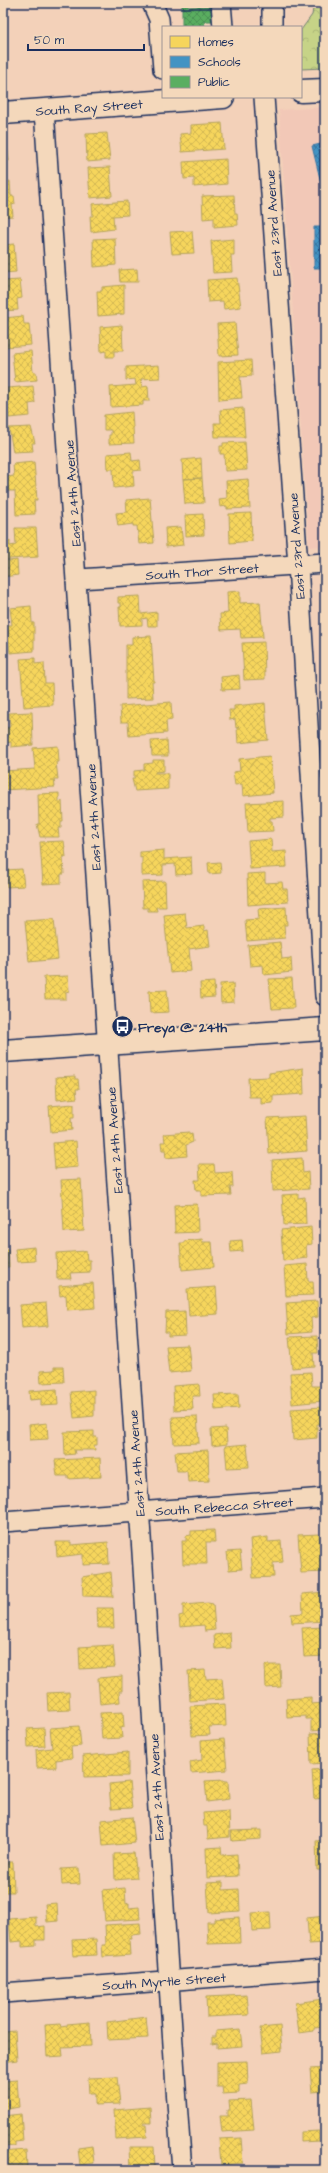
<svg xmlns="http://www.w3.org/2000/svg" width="328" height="2173" viewBox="0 0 328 2173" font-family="'Architects Daughter',sans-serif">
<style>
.built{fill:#f2c8b7}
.forest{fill:url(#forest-crowns);stroke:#708172}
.homes{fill:url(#homes-cross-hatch);stroke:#b4a35d}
.schools{fill:url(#schools-cross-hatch);stroke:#3775a5}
.public{fill:url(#public-cross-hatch);stroke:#478860}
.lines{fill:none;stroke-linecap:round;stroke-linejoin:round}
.minor-casing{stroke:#1b2f5e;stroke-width:22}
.major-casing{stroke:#1b2f5e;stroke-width:25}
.minor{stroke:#f4d8bb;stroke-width:19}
.major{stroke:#f4d8bb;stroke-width:22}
.labels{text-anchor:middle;stroke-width:4;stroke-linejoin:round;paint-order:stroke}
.street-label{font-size:13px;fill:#1b2f5e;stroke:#f4d8bb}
.poi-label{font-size:13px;font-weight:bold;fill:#1b2f5e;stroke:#f4d8bb;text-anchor:start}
</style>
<defs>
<pattern id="forest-crowns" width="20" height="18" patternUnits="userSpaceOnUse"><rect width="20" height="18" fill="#c6d387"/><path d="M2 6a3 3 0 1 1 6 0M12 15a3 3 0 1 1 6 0" fill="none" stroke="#aab577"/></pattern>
<pattern id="homes-cross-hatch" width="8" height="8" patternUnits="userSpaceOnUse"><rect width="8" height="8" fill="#f6d55c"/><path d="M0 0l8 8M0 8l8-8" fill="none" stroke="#d2b752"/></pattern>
<pattern id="schools-cross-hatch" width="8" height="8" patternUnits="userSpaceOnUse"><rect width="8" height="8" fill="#4393c3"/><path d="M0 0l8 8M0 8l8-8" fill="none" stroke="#3778a2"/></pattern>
<pattern id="public-cross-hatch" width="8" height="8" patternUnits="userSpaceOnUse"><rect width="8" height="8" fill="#5aae61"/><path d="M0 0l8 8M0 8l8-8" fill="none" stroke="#4a8e53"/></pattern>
</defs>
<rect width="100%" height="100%" fill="#f3d1b9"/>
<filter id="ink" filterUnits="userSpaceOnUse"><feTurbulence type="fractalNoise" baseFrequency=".025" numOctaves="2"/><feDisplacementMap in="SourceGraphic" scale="8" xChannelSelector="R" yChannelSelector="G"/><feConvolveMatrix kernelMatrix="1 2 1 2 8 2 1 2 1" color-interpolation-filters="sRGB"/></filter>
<g filter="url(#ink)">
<!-- built -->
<path class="built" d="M325 107V546L309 547 279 110Z"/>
<!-- forest -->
<path class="forest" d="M314 3H325V68L301 69V30L312 15Z"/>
<!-- homes -->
<path class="homes" d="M222 123 224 149 182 152 180 134 191 133V125Z
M107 133 110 160 87 162 86 134Z
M3 144H7L9 161H3Z
M226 159 227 184 194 187V178L184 179 183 162Z
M110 167 112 196 90 198 88 168Z
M10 181 11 196H14L15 204 12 205 13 216 3 217V182Z
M234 195 235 213H237L238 225 214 227V218L203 219 202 196Z
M127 201 128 215 113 216 114 229 91 232 90 216H93L92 204Z
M192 231 194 253 172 254 170 232Z
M115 238 116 265 94 267 93 239Z
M234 239V255H231L232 272 213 273 211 241Z
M14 244 16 272 3 273V245Z
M137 269 138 282H120L119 270Z
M237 278 241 307 224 309 223 301 208 302 207 280Z
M20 280 22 298 17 299 18 310 3 311V281Z
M124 285V314L98 316 97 291H102V287Z
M23 316 24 324H29L31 345 5 347 4 318Z
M235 323 238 355 219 356 217 324Z
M122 325 123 351H114V357H106V351L101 352 100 327Z
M31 351 33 372H36L37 380 15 382 12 353Z
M251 360 252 376 240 377 242 398 219 400 218 362Z
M159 365 160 378 141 379 142 387 148 386 149 401H143V405L111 407 110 387 136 385 135 379 126 380V367Z
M33 386 35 403 29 404 30 416 9 418 7 388Z
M243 408 245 437H215L214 423H221L220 410Z
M132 412 134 443 109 444V435H111V430H104V415Z
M31 427 35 443H32L33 451 13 452 9 428Z
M245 442 247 470 225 471 224 454H220V446H223V443Z
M131 452 132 461 140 460 141 470 133 471 134 486 114 488 113 469H108L107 454Z
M201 458 202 478 183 479 182 460Z
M34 462 37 500H34L35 514 16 515 15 491H7L6 477 14 476 13 464Z
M202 478 204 503 185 504 183 479Z
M248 479 250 508 227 509V506L220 507 219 499 227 498 226 481Z
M150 498 154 543 139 544 137 526H133V524L118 526 116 513 127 512 126 500Z
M251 513 252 541 230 543 229 514Z
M203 514 204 535 186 536 185 515Z
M181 527 183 545 166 547 165 528Z
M15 528H36L38 557 9 559V561L17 560 18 575 3 577V541H10V546L16 545Z
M240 591V603L260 602 263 637 241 638 240 629 221 630 220 614 228 613 227 592Z
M140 596 141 614 157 612V626H148L147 618 142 619V625L120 626 119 607H121V603H118V597Z
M31 606 32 623H34V651L10 653 7 625H12L10 608Z
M151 636 154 682H152L153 698 126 699V645H132V637Z
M264 642 265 679 244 680 242 643Z
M35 658V664L44 663 45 683H52L53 705 24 707 20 659Z
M239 675 240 689 222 690 221 677Z
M171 702 172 720 166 721 167 733 129 736 128 722H121L120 706Z
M265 703 268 740 238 743 237 728 239 727 236 728 235 719 230 720 229 710H234V706Z
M32 712 33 745 11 747V742L5 743 4 728 10 727 9 713Z
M167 740 168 756H152L151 741Z
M58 746 59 762H56L58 779H54L55 787 3 790V771L35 769 33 748Z
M270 756 273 793 243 796 242 784 235 785 233 772 240 771 239 759Z
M153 760H164V771L155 772V773H168V789L135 791 132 779H134V771L144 770V764L153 763Z
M59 793V802L62 801 63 821H61V828H58L59 837H40L37 824H39L38 794Z
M284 801V817L270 818V821H272L273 831 248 832 246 803Z
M271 839 272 852 286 851 287 867 250 869 248 841Z
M64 841 66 857H63L64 874H61V883L43 884 40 842Z
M164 850V859L191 857 192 874 176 875 175 864 163 865V875L142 876V857L140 858V852Z
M220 862 221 873 209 874 208 863Z
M22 869 24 886 7 887 5 870Z
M265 873V883L282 882 283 889H287L288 902 248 905 247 874Z
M165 881 166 907H156L157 911H148V908H143L142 882Z
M286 907 287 925H284L285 938 247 941 245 920 259 919 258 909Z
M185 913 187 928 204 926V931L208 930 210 946 189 949 191 971 170 973 164 915Z
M54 919 58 959 29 962 25 921Z
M280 942 282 959 291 958 292 972 264 975 263 965 250 966 248 945Z
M68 976 69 991 66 992V999H45L44 977Z
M292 978 294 1008 272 1009 269 979Z
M214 982 215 997 201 998 200 983Z
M233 983 234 1002 221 1003 220 984Z
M167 990 169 1012 150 1013 149 991Z
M303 1068 304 1094 273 1096V1103L261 1104V1097H249L248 1078 269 1077V1073Z
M75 1076V1079H78L79 1089H76L77 1098 57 1100 56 1077Z
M74 1104V1118H71L72 1130 51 1132 49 1106Z
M305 1116 307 1151 269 1154 267 1118Z
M189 1132V1135L192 1134 193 1142 186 1145 187 1156 166 1158 165 1150H162L161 1142H165L164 1134Z
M76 1141 78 1167 55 1169 53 1143Z
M302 1158 303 1173 308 1172 309 1189 273 1191 272 1160Z
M199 1164H214L215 1173 232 1172 233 1187H230L231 1195 201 1196V1190H196L195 1180H200Z
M81 1179 84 1231 64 1232 61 1180Z
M298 1194V1198L305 1197 306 1224 284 1225 282 1195Z
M197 1204 198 1232 175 1233 174 1205Z
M311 1227 312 1244 306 1245 307 1258 283 1261 281 1230Z
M202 1239 203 1242H212L214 1267 182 1270 180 1243H184V1241Z
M242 1240 243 1251 231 1252 230 1241Z
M34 1247 35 1261 17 1262 15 1249Z
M3 1250H8L9 1267H3Z
M86 1251 87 1260H90V1272L70 1273 71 1279H57L56 1253Z
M307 1264 308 1281H313L314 1295 286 1296 284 1266Z
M93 1283 95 1308 67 1310 66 1295 60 1296 59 1286Z
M216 1287 218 1314 189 1316 187 1289Z
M317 1301 318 1317 311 1318 312 1332 288 1334 286 1303Z
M46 1303 48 1326 22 1328 20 1305Z
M185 1311 186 1335 168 1336V1332H165L166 1312Z
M317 1336 318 1353H313L314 1366 292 1368 289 1337Z
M188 1345 191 1371 169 1373 166 1346Z
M54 1367H63L64 1382 41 1383 40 1371 54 1370Z
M311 1372 312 1386H321L323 1401 292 1404 290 1373Z
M199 1384 200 1396H192L193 1409 174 1410 173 1386Z
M57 1389 58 1405 41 1406V1399L30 1400 29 1391Z
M94 1390V1416L74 1418 71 1392Z
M238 1394 239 1408 215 1410 214 1395Z
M322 1407 323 1424H317V1438L293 1440 291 1409Z
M197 1416 199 1443 174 1444 172 1417Z
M47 1423 48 1439 30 1440 29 1425Z
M226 1428 227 1444 212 1446 211 1429Z
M94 1431V1437H97V1445H94L95 1450H74L75 1454 65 1455 64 1432Z
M247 1444 249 1467 227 1468 225 1446Z
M208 1450 209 1481 188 1482 187 1471H177L175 1452Z
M100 1458 101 1477 68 1479V1476H57L55 1460Z
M214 1530 215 1542H206L207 1564H183L182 1541H186V1536L191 1535V1531Z
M319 1534 320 1551 325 1550V1572L301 1573 298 1535Z
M268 1537V1542L281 1541 283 1562 273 1563 274 1577 253 1578 250 1539Z
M56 1542H71V1545L108 1542 109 1564 83 1565V1554L57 1557Z
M240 1551 242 1569 229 1570 227 1552Z
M111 1572 113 1597 83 1596 82 1577Z
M325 1592V1621L292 1623 291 1614 303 1613 302 1594Z
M208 1603 213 1604 215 1630 205 1631 204 1625 180 1627 179 1616 183 1615V1605Z
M97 1608H113L114 1628H98Z
M325 1627V1656L304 1657 302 1628Z
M230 1633 231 1648 215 1649 214 1635Z
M113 1645 115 1667 80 1669 79 1647Z
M265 1665H280L281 1687 266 1688Z
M205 1670 206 1679 222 1678 224 1699 190 1701 188 1671Z
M122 1676V1691H119L120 1702 100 1704 98 1678Z
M69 1692 70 1710 48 1711 47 1693Z
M311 1697V1704L325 1703V1730L311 1731V1719H306V1716L287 1717 286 1699Z
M225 1704 226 1726 209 1727 210 1735 192 1736 190 1706Z
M123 1712 124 1727 121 1728 122 1738 102 1739 100 1713Z
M79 1726 81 1746 71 1747 72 1758 56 1760V1767L37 1768 36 1750 52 1748 50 1728Z
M44 1728 45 1746 28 1747 27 1729Z
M325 1733V1763L311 1764 310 1734Z
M224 1739 227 1770 191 1773 190 1762 202 1760 201 1741Z
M128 1752V1776L84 1777 83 1756Z
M325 1769V1798L314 1799 312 1770Z
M224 1780V1781H228L229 1799 207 1802 205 1781Z
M129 1782 132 1808 111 1809 109 1784Z
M229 1811 230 1837 208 1839 207 1826H204L203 1813Z
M132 1817 135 1843 103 1846 101 1820Z
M3 1826 6 1857H3Z
M261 1830V1839L232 1841 231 1831Z
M325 1840V1870H317L316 1841Z
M221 1847 222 1855 237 1854 238 1876 207 1878 206 1848Z
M134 1853 137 1878 115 1880 114 1854Z
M3 1862H13L14 1892H3Z
M79 1868 80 1884 62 1885 61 1869Z
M223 1882V1890L239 1889 240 1911 209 1913 207 1883Z
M125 1888 126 1904 129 1903V1908L139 1907 140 1919 105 1921 102 1890Z
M57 1903 58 1921 47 1922 45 1904Z
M270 1912 271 1930 252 1931 251 1913Z
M325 1916V1943L309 1944 307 1918Z
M36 1917V1927L45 1926V1940H36V1946L22 1947V1941L11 1942 9 1919Z
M239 1917 240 1943 208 1944 207 1922H214V1919Z
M140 1923 141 1934 131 1935 132 1939H129L130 1955 103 1957 102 1945H106L105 1925Z
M96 1939 97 1955 73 1956 72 1940Z
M247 1995 249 2015 207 2017 206 1997Z
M323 1999 324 2027 314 2028V2031L299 2033 295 2003Z
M146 2017 148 2038 108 2040 107 2022Z
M90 2022 91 2046 62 2047 63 2056 47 2057 45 2025 60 2024 61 2027 67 2026V2024Z
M280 2026 282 2051 263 2053 260 2028Z
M240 2029 242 2046 217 2048V2043L212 2044V2037H216V2031Z
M15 2031 17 2060 3 2062V2032Z
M247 2061 248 2084 239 2085V2093L223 2094 222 2087H217V2062Z
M325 2068V2091L312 2092 310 2069Z
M117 2077 120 2104 95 2105V2094H89L88 2078Z
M17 2080 19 2107 3 2110V2081Z
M251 2100 254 2130 222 2132 220 2116H227V2110H230L229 2101Z
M150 2107 151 2123H143V2125H146L147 2137 116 2139 114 2110Z
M21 2114 23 2141 15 2142V2146L3 2147V2116Z
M319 2131V2141L301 2142V2132Z
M241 2138 243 2163 221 2165 219 2139Z
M92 2146 94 2163 80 2165 78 2148Z
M129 2147H154L155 2169 130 2170Z
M26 2150 27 2167H25L26 2170H5L3 2152Z"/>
<!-- schools -->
<path class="schools" d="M325 143V199L312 146Z
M314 227H325V268H314Z"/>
<!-- public -->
<path class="public" d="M182 3H188V7L212 6 213 21H204L205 27H182Z"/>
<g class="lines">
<defs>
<path id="minor" d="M152 3 159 19 163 69
M221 3 223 27
M272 3V27
M264 97 298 565 325 996
M44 110C78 576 108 1042 139 1507 154 1728 165 1949 182 2170
M79 579 325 563
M3 1522 325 1498
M3 1993 325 1969"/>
<path id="major" d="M301 91 325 90
M3 113 223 97
M3 1051 325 1029"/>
</defs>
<!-- minor casing -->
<use href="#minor" class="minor-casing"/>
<!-- major casing -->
<use href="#major" class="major-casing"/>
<!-- minor -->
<use href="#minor" class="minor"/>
<!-- major -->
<use href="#major" class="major"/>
</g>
</g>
<!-- icons -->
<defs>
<symbol id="bus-disc" viewBox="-11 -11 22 22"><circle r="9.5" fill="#1b2f5e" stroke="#f4d8bb"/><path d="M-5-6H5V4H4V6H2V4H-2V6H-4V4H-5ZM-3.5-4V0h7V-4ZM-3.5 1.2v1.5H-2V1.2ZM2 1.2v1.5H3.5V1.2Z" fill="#fff"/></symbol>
</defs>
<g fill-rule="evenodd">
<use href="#bus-disc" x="110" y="1014" width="25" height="25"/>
</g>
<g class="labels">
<!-- street labels -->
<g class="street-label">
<text transform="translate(89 107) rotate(-4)" y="5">South Ray Street</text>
<text transform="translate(273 223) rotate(-94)" y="5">East 23rd Avenue</text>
<text transform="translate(72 493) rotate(-94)" y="5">East 24th Avenue</text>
<text transform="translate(296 546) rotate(-94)" y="5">East 23rd Avenue</text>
<text transform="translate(202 571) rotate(-4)" y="5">South Thor Street</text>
<text transform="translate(93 817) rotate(-93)" y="5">East 24th Avenue</text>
<text transform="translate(114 1140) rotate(-94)" y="5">East 24th Avenue</text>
<text transform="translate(136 1463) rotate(-94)" y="5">East 24th Avenue</text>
<text transform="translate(224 1506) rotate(-4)" y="5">South Rebecca Street</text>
<text transform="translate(156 1787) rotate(-93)" y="5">East 24th Avenue</text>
<text transform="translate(164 1981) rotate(-4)" y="5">South Myrtle Street</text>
</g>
<!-- poi labels -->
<g class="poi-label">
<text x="138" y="1032">Freya @ 24th</text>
</g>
</g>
<!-- margin -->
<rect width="328" height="2173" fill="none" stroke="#f4d8bb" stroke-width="16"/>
<rect x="8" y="8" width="312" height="2157" fill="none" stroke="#1b2f5e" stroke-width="1.5" filter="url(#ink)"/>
<!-- legend -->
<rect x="162" y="26" width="140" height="72" fill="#f4d8bb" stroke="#9d9496"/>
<rect x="170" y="36" width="20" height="12" fill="#f6d55c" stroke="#9d9496"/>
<text x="198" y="46" font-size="12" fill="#1b2f5e">Homes</text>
<rect x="170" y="56" width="20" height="12" fill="#4393c3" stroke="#9d9496"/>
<text x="198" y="66" font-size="12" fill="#1b2f5e">Schools</text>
<rect x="170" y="76" width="20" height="12" fill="#5aae61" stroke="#9d9496"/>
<text x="198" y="86" font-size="12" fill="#1b2f5e">Public</text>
<!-- scale -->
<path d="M28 44v6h116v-6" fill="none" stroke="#1b2f5e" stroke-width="2"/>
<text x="34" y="44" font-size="12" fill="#1b2f5e" stroke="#f4d8bb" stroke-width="3" paint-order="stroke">50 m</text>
</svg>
